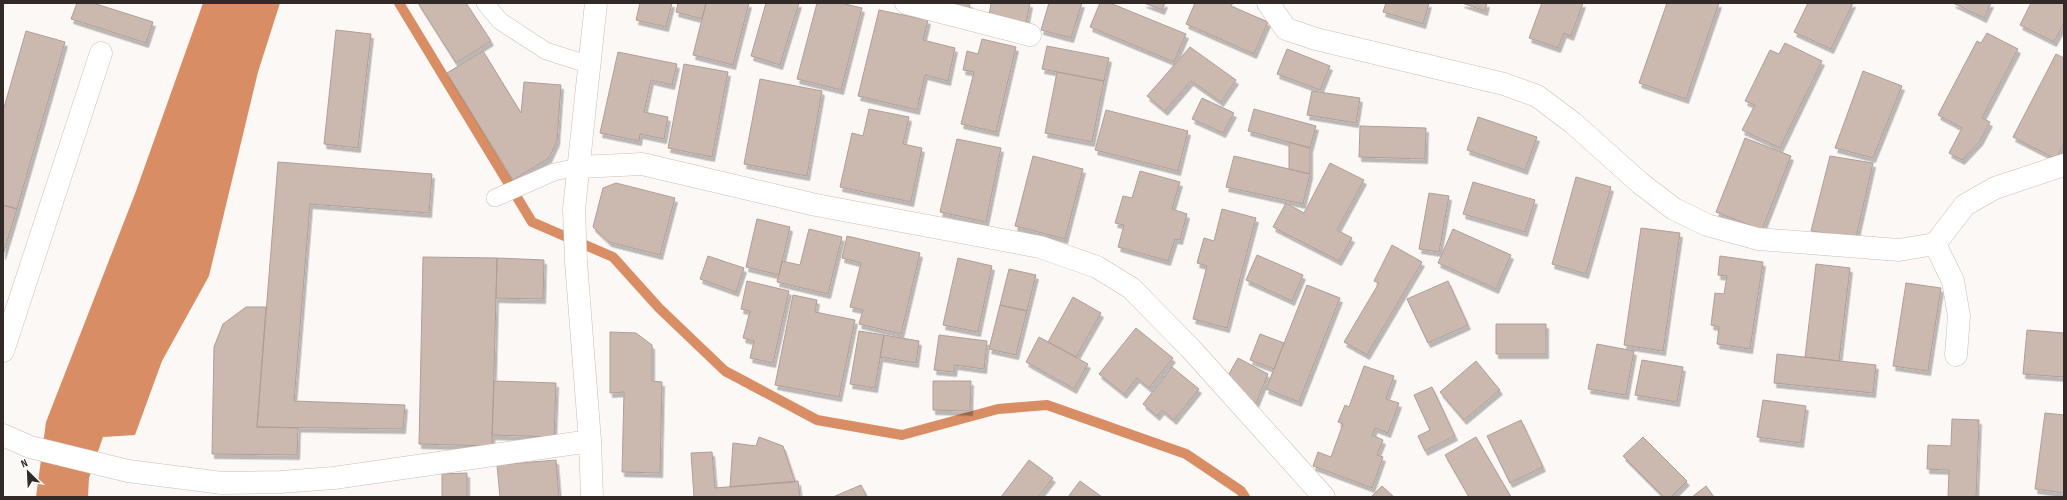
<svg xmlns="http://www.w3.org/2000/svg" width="2067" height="500" viewBox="0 0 2067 500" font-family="'Sofia Sans Condensed',sans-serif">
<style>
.water{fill:#d88d65}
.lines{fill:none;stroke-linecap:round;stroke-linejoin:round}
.stream{stroke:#d88d65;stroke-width:10}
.building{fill:#cbb9b0;stroke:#b09e96;filter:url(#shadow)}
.service-casing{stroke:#cebcb3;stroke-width:18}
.minor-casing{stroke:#cebcb3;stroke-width:23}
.tertiary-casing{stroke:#cebcb3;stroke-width:23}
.service{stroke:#fff;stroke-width:17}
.minor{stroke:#fff;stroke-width:22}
.tertiary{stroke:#fff;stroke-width:22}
</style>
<defs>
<filter id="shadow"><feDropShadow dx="2.5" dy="4.5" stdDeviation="0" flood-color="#0004"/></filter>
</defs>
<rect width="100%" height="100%" fill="#fcf8f6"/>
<!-- water -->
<path class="water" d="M203 3H280L258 72 209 276 162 361 135 435 103 437 89 478 88 497H36L46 422 136 191Z"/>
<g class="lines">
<!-- stream -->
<path class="stream" d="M399 3 532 222 613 257 659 308 725 371 817 420 902 435 998 409 1047 405 1186 454 1241 491 1245 497"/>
</g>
<!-- building -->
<path class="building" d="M77 3H93L153 22 146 43 71 19Z
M418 3H466L491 41 456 63Z
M640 3H672L666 27 636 20Z
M678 3H706L702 19 676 12Z
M706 3H749L733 65 693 55Z
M766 3H799L780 65 751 56Z
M817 3H841L862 8 841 90 797 79Z
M940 3H970L969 11Z
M991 3H1030L1026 24 989 16Z
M1049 3H1082L1071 38 1041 30Z
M1100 3H1110L1186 34 1174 62 1090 27Z
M1144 3H1165L1162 10Z
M1195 3H1233L1231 6 1268 22 1254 54 1186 24Z
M1386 3H1429L1423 24 1383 12Z
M1462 3H1487L1485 11Z
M1542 3H1583L1571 36 1564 33 1558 48 1529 38Z
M1667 3H1719L1686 99 1639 83Z
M1808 3H1853L1831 49 1794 32Z
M1953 3H1991L1984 18Z
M2031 3H2064V23L2054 42 2020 25Z
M879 10 928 20 923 40 955 48 948 81 925 75 917 110 858 96Z
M336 30 371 34 358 148 324 144Z
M26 31 65 42 17 209 3 205V111Z
M1987 33 2018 49 1982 118 1990 122 1980 141 1962 160 1949 153 1962 128 1938 115 1977 41 1981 43Z
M982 39 1016 47 996 132 961 124 974 72 963 70 967 51 978 54Z
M1785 43 1822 61 1780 148 1742 130 1755 105 1745 101 1770 50 1779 54Z
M1047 46 1109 58 1104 81 1042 69Z
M1190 47 1236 80 1221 102 1191 81 1165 111 1147 96Z
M1287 49 1330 66 1320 90 1277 74Z
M483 51 521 113 524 82 561 85 557 141 549 158 513 180 447 73Z
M618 52 677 64 672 85 651 80 644 112 668 117 664 139 640 134 639 141 600 133Z
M2056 54 2064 58V143L2056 159 2013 137Z
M684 64 728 72 712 157 668 148Z
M1863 71 1902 86 1873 158 1835 148Z
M1057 72 1104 81 1092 142 1045 133Z
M760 79 822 91 807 176 744 164Z
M1312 91 1360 98 1356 123 1307 115Z
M1202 98 1234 113 1223 133 1192 119Z
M869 109 909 117 903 144 922 148 911 202 840 187 852 133 863 136Z
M1254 109 1316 126 1310 148 1248 131Z
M1106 110 1188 131 1178 171 1095 150Z
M1478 117 1537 137 1525 170 1467 150Z
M1360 126 1426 128 1425 159 1359 157Z
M1745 138 1791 156 1762 230 1716 212Z
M957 139 1001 148 986 222 940 212Z
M1289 142 1310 148V174L1289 169Z
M1033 156 1083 169 1065 239 1015 226Z
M1234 156 1310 174 1303 204 1226 187Z
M1830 156 1873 163 1856 238 1811 231Z
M278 162 432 174 429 213 310 204 294 401 405 405 403 429 257 427Z
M1330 163 1364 180 1337 230 1352 238 1339 261 1273 227 1286 203 1304 213Z
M1140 171 1180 182 1172 209 1187 214 1180 240 1175 239 1168 261 1118 247 1124 225 1115 223 1123 196 1132 198Z
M1576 177 1611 187 1586 274 1552 264Z
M1473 182 1535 200 1525 232 1463 214Z
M616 183 675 198 660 255 609 242 593 227 603 188Z
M1429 193 1449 196 1439 252 1419 249Z
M3 205 17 209 3 255Z
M1222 209 1256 218 1227 328 1193 319 1207 266 1197 263 1204 238 1214 241Z
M757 219 790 227 779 275 746 267Z
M1641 228 1680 233 1663 351 1624 345Z
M809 229 842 237 828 294 777 282 782 261 800 265Z
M1453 229 1511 255 1496 289 1438 263Z
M847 236 920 253 901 334 859 324 863 310 850 307 861 263 842 258Z
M1392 245 1422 262 1367 355 1344 342 1379 283 1374 281Z
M1257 255 1303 275 1292 301 1246 280Z
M708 256 744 268 736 292 700 279Z
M1720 256 1763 262 1750 349 1717 344 1719 327 1711 325 1715 293 1724 294 1727 276 1718 275Z
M423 257 497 258 492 446 419 444Z
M497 258 544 260 543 299 496 298Z
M958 258 992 266 978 332 943 325Z
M1816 264 1850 268 1839 361 1805 357Z
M1009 269 1036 275 1027 311 1000 305Z
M747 281 789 291 773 363 750 358 754 341 743 338 750 311 741 309Z
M1448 281 1468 325 1428 343 1407 299Z
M1906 283 1941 288 1928 371 1893 366Z
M1307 285 1340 298 1299 402 1266 389Z
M793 295 817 300 815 312 855 320 839 397 775 385Z
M1073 297 1101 313 1076 357 1048 342Z
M1000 305 1027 311 1016 355 989 349Z
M246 307H266L257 427 298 428 297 455 212 454 214 347 223 324Z
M1496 324H1546V354H1496Z
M1136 328 1173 358 1149 388 1137 378 1124 394 1099 374Z
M2027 330 2064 333V377L2023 374Z
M859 331 884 335 875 388 850 384Z
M610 332 636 333 652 345V381L662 382 660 473 622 472 624 392 610 393Z
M1260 334 1284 343 1274 369 1250 360Z
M884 335 919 341 916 363 880 357Z
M939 335 987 341 984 369 955 365 954 372 934 370Z
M1039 337 1088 364 1074 389 1026 362Z
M1597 344 1634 351 1626 395 1588 389Z
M1777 354 1876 365 1873 393 1774 383Z
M1238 358 1268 374 1254 408 1225 381Z
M1642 360 1683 367 1677 402 1635 395Z
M1476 361 1500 390 1464 420 1440 392Z
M1364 366 1394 376 1386 399 1399 403 1388 433 1375 428 1372 435 1383 440 1377 455 1383 457 1372 488 1313 466 1318 452 1331 457 1343 424 1338 422 1345 405 1349 407Z
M1172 367 1199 389 1174 420 1162 410 1157 416 1143 404Z
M494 381 556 383 554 437 492 435Z
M933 381H971L970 411 933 410Z
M1432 387 1455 436 1425 451 1418 436 1430 430 1414 395Z
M1763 400 1806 406 1801 443 1757 437Z
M2045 413 2064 415V493L2035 489Z
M1952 419 1979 420 1976 497H1948L1949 470 1927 469 1928 445 1951 446Z
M1521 420 1543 467 1510 483 1487 436Z
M759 437 783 446 795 482 730 487 733 443 756 446Z
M1476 437 1511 497H1469L1445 455Z
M1643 437 1687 481 1671 497H1664L1623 456Z
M712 452 715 488 798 481 800 497H694L691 453Z
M556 460 559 497H500L497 465Z
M1029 460 1053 478 1038 497H1001Z
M467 473V497H442V474Z
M1080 481 1102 497H1068Z
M861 485 867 497H833Z
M1382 486 1394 497H1371Z
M1706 486 1714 497H1692Z"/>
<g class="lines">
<defs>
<path id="service" d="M485 3 500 21 546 51 590 65
M495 198 554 172 579 167"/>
<path id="minor" d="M906 3 1030 35
M1268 3 1286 29 1316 39 1504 84 1537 96 1573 123 1640 183 1674 209 1707 225 1758 239 1899 250 1935 244 1965 205 1995 188 2064 165
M579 167 642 164 816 205 1040 247 1097 267 1131 288 1191 349 1324 497
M1935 244 1953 281 1959 316 1956 355
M3 351 101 53
M3 435 30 447 128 471 222 483 280 482 334 478 590 441"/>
<path id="tertiary" d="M592 497 590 441 576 262 574 209 596 3"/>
</defs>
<!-- service casing -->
<use href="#service" class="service-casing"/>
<!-- minor casing -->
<use href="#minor" class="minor-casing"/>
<!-- tertiary casing -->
<use href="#tertiary" class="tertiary-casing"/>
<!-- service -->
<use href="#service" class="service"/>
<!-- minor -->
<use href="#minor" class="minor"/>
<!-- tertiary -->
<use href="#tertiary" class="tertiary"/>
</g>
<!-- border -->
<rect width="2067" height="500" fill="none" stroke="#312a26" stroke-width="8"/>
<!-- north arrow -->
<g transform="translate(28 472) rotate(336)" stroke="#ffffff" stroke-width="3" paint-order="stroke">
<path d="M0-3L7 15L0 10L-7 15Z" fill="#312a26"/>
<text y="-6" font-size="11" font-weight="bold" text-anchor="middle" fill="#312a26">N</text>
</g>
</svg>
